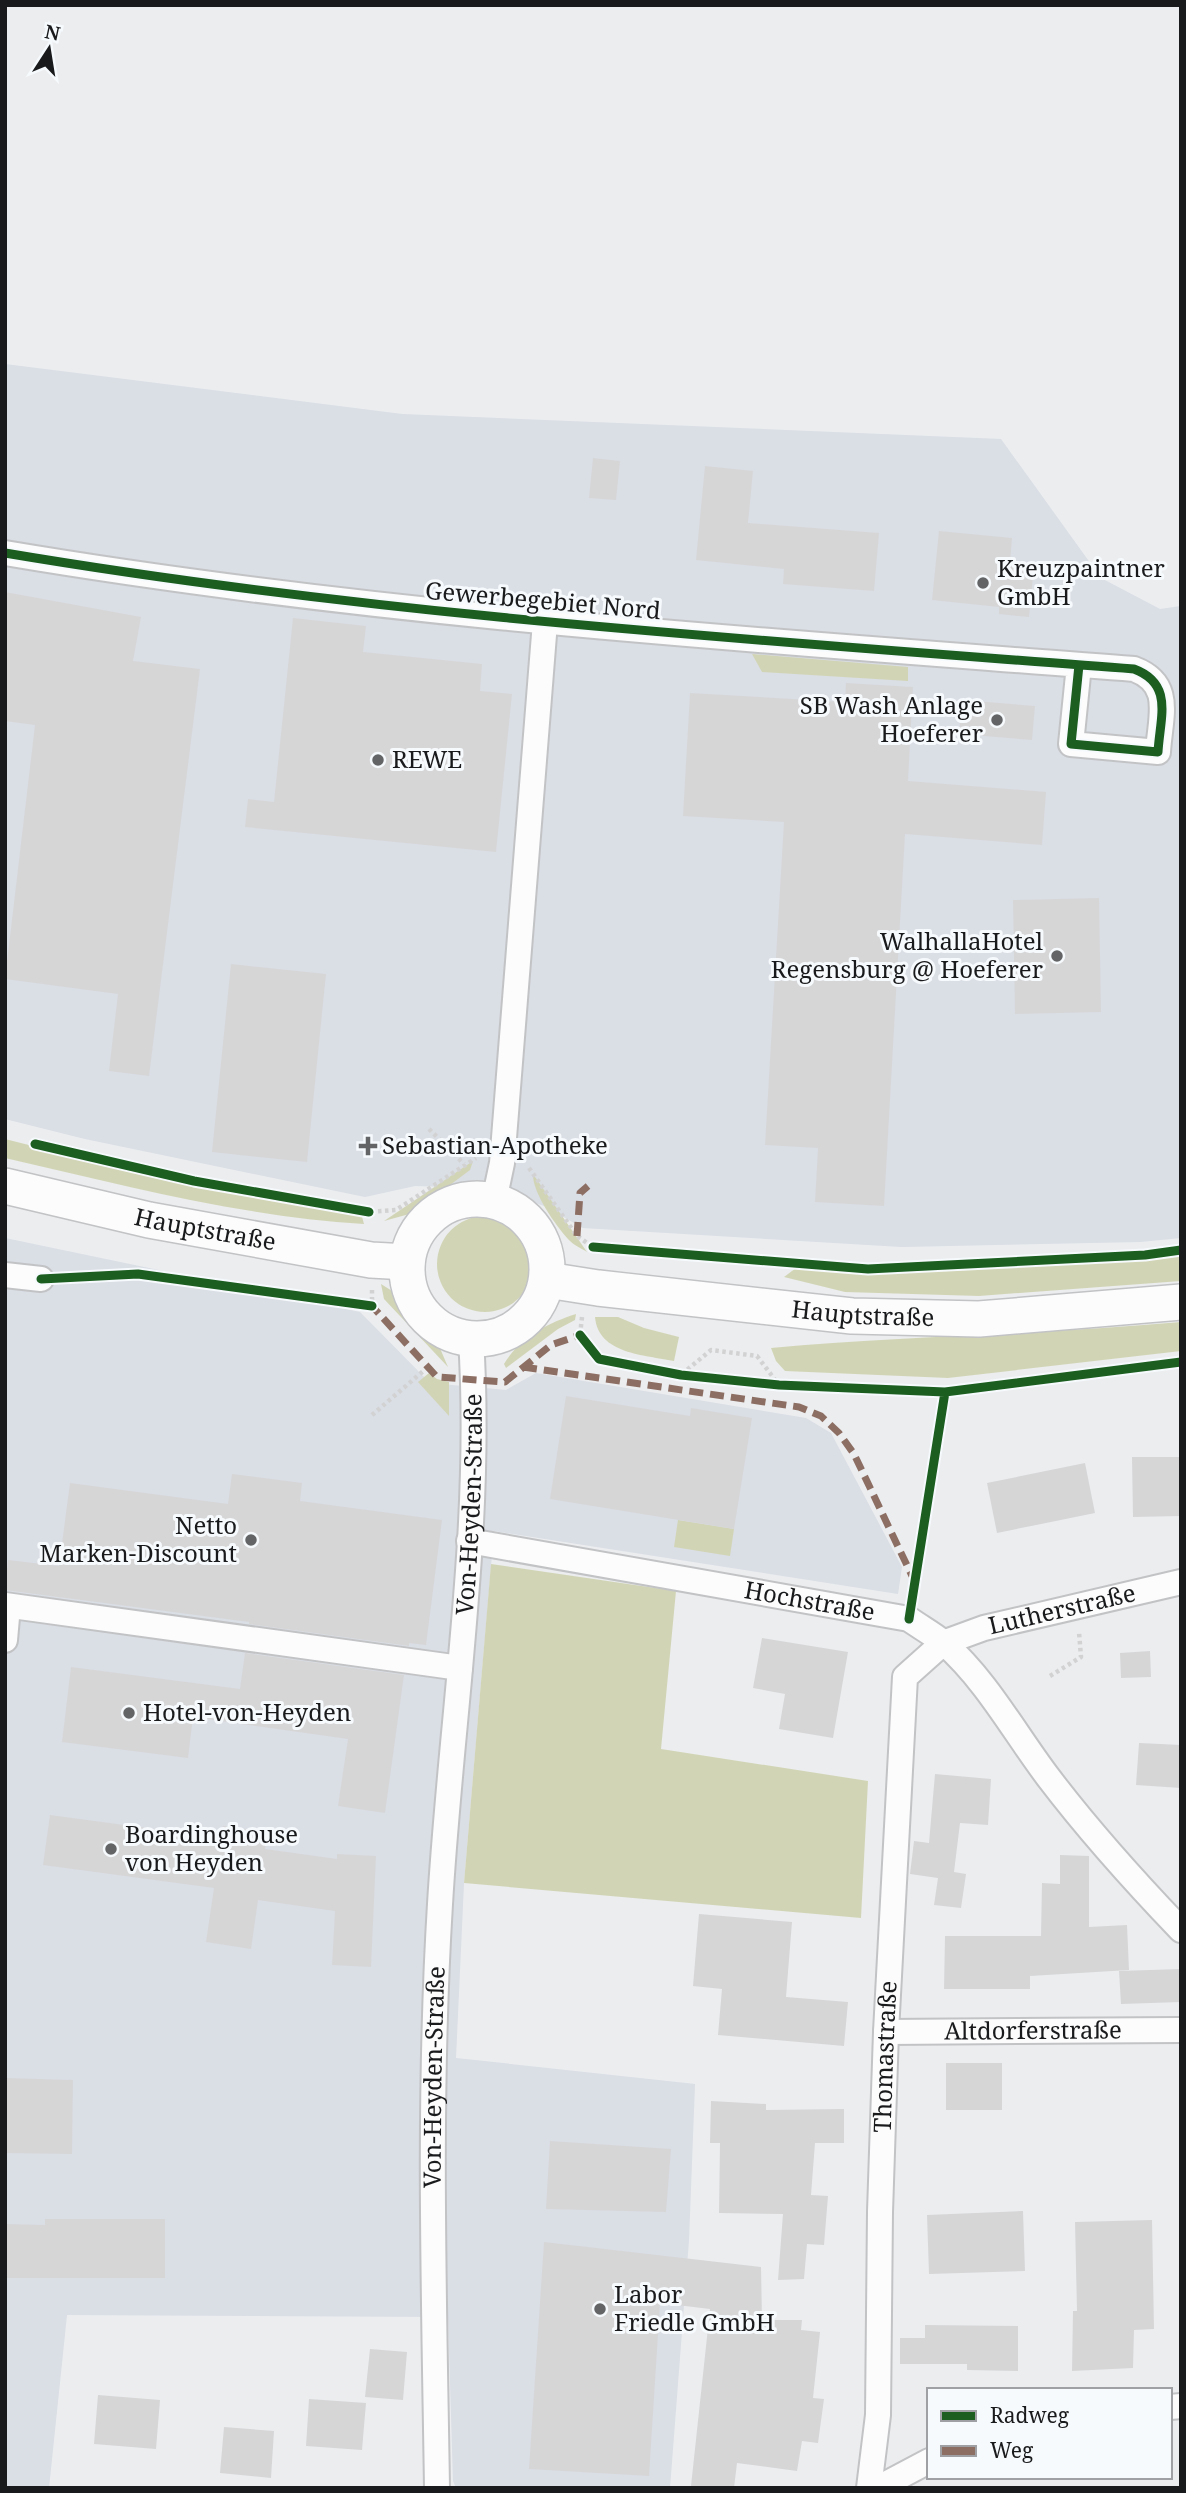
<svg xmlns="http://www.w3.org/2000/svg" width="1186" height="2493" viewBox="0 0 1186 2493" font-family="'Noto Serif',serif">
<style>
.built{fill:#dadee5}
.green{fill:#d2d5b5}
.building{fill:#d6d6d7}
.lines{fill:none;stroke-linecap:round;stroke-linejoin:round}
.street-casing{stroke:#c2c3c5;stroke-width:28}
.secondary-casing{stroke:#c2c3c5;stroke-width:38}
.path{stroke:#d2d2d3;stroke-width:4.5;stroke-dasharray:3.5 3.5;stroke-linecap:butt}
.street{stroke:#fcfcfd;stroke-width:24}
.secondary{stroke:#fcfcfd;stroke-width:35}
.quiet{stroke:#8d6e63;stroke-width:7;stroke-dasharray:14 7;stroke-linecap:butt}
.cycleway-casing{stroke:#f7fafd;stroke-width:13}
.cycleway{stroke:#1b5e20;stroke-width:9}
.poi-dot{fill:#626465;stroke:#f7fafd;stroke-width:2.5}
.labels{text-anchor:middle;stroke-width:6;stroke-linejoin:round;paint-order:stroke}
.poi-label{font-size:24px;fill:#191a1b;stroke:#f7fafd;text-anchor:start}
.street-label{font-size:24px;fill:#191a1b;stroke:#f7fafd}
</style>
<rect width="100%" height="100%" fill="#ebedef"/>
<!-- built -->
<path class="built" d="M5 364 402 414 1001 439 1101 578 1160 609 1181 606V1238L1140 1242 902 1247 583 1228 544 1206 495 1188 415 1186 365 1197 85 1139 5 1119Z
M5 1238 360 1312 430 1383 506 1390 536 1373 806 1418 831 1433 902 1567 898 1594 494 1531 464 1883 456 2058 695 2084 689 2240 670 2488H456L453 2481 448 2317 67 2315 49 2488H5Z"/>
<!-- green -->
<path class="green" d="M752 654 908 667V681L762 672Z
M5 1139 112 1166 361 1213 364 1224C243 1217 123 1185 5 1158Z
M473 1161 470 1170 450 1185 428 1196 413 1213 384 1221Z
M533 1174 587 1252C581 1248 573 1245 568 1239 556 1226 532 1192 533 1174Z
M437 1264a48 48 0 1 1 96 0a48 48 0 1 1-96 0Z
M1181 1256V1281L979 1296 845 1292 784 1277 796 1268 876 1273 967 1270Z
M381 1284 400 1296 418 1325 439 1346 448 1367 384 1299Z
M576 1314 575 1320 558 1329 506 1368 504 1364C520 1337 548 1323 576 1314Z
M595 1317H618L644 1328 679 1337 674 1361C645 1355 598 1354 595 1317Z
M1181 1322V1351L948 1378 785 1371 776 1361 771 1348C908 1336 1045 1334 1181 1322Z
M429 1373 437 1379 449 1382V1416L418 1382Z
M678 1520 734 1529 730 1556 674 1547Z
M491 1564 676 1591 661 1749 868 1781 861 1918 464 1883Z"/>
<!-- building -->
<path class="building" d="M593 458 620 461 616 500 589 498Z
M705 466 753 471 748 523 879 533 874 591 783 584 784 569 696 560Z
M939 531 1012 538 1010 563 1034 565 1029 617 999 614V607L932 600Z
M5 592 141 617 133 661 200 669 149 1076 109 1071 118 994 5 979 35 725 5 721Z
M293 618 366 626 363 652 482 664 480 691 512 694 496 852 245 827 248 799 274 802Z
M846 683 913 687 908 781 1046 792 1042 845 905 834 884 1206 815 1202 818 1148 765 1145 784 822 683 816 690 693 845 702Z
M962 700 1035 706 1032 740 959 734Z
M1099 898 1101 1012 1015 1014 1013 900Z
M231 964 326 974 307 1162 212 1152Z
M566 1396 690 1416 691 1408 752 1418 734 1529 550 1499Z
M1132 1457H1181V1516L1133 1517Z
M1085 1463 1095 1513 997 1533 987 1483Z
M232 1474 302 1483 300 1501 442 1520 426 1645 409 1643V1646L249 1624V1622L5 1590 8 1560 59 1566 70 1483 228 1504Z
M762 1638 848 1652 833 1738 779 1729 785 1694 753 1688Z
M1150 1651 1151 1677 1121 1678 1120 1653Z
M245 1653 404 1675 385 1813 338 1806 348 1739 193 1717 188 1758 62 1742 71 1667 240 1689Z
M1139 1743 1181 1745V1788L1136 1785Z
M935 1774 991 1779 988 1825 960 1823 954 1872 966 1874 961 1908 934 1905 938 1878 910 1874 914 1841 929 1843Z
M50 1815 221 1838 223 1826 268 1832 265 1849 337 1859V1854L376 1856 371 1967 332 1965 335 1911 258 1900 251 1949 206 1942 214 1888 43 1865Z
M1060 1855 1089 1856V1927L1127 1925 1129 1970 1030 1976V1989H944L945 1936H1041L1042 1883 1060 1884Z
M699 1914 792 1922 786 1997 848 2002 844 2046 718 2035 722 1989 693 1986Z
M1181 1969V2002L1121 2004 1119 1971Z
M946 2063H1002V2110H946Z
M5 2078 73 2080 72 2154 5 2153Z
M711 2101 766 2104V2110L844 2109V2143H815L811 2195 828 2196 824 2245 807 2244 804 2279 778 2280 783 2214 719 2213 720 2143H710Z
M550 2141 671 2149 666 2212 546 2209Z
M1023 2211 1025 2271 929 2274 927 2215Z
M45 2219H165V2278H5V2224L45 2225Z
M1152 2220 1154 2329 1134 2330 1133 2368 1072 2371 1073 2311H1077L1075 2222Z
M544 2242 761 2267 762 2320H802L801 2330 820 2332 813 2398 824 2399 818 2443 802 2441 797 2471 737 2463 734 2488 691 2486 710 2309 660 2303 649 2476 529 2469Z
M925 2325 1018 2326V2371L967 2370V2364H900V2338H925Z
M370 2349 407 2352 403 2400 365 2397Z
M98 2395 160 2400 156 2449 94 2444Z
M309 2399 366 2403 362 2450 306 2446Z
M224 2427 274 2431 271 2478 220 2473Z"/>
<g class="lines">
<defs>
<g id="street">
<path d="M5 553C379 616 757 640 1134 669 1174 684 1160 717 1158 752L1071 744 1079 665"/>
<path d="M494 1201 502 1163 545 622"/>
<path d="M5 1275 41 1279"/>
<path id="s1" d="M469 1541 909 1619C920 1627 933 1634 944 1643 987 1681 1014 1732 1048 1777 1089 1831 1134 1881 1181 1930"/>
<path d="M5 1605 460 1668"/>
<path d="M5 1640 8 1606"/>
<path id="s2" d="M886 2032 1181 2030"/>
<path d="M1170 2407 1181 2406"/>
<path id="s3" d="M437 2488C434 2293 428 2099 440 1904 451 1717 483 1528 471 1339"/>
<path id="s4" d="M869 2488 878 2415 880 2212 886 2032 905 1677 943 1643 984 1628 1181 1582"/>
<path d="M878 2488 929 2461"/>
</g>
<g id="secondary">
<path id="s5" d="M5 1186 149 1220 371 1260 407 1262"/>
<circle cx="477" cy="1269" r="70"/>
<path id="s6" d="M547 1280 598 1288 852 1316 979 1319 1181 1302"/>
</g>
</defs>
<!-- street casing -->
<use href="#street" class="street-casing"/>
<!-- secondary casing -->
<use href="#secondary" class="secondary-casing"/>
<!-- path -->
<path class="path" d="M429 1129 464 1164
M35 1144 194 1181 369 1212 396 1210 476 1158
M529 1168 577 1236 593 1247 868 1269 1145 1255 1181 1250
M372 1290V1306
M582 1317 580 1335 599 1359 681 1375 779 1385 945 1392 1181 1362
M682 1374 711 1350 757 1356 779 1385
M372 1415 428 1367
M913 1592 945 1392
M1050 1676 1081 1657 1079 1632"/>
<!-- street -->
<use href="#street" class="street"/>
<!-- secondary -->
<use href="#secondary" class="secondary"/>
<!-- quiet -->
<path class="quiet" d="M577 1236 580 1193 588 1186
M368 1305 372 1306 437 1377 505 1382 551 1345 580 1335
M523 1367 799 1407 821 1416 839 1433 854 1454 913 1578"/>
<defs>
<path id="cycleway" d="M5 553C379 616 757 640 1134 669 1174 684 1160 717 1158 752L1071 744 1079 665
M35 1144 194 1181 369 1212
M593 1247 868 1269 1145 1255 1181 1250
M41 1279 138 1274 372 1306
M580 1335 599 1359 681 1375 779 1385 945 1392 1181 1362
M909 1619 945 1392"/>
</defs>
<!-- cycleway casing -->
<use href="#cycleway" class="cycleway-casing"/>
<!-- cycleway -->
<use href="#cycleway" class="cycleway"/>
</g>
<!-- markers -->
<g class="poi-dot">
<circle cx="983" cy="583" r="7"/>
<circle cx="997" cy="720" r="7"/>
<circle cx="378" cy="760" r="7"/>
<circle cx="1057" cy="956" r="7"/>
<path d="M364.5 1135.5h7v7h7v7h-7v7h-7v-7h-7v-7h7z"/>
<circle cx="251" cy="1540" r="7"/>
<circle cx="129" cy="1713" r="7"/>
<circle cx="111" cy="1849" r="7"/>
<circle cx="600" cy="2309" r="7"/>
</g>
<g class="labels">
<!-- poi labels -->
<g class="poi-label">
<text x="997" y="577">Kreuzpaintner<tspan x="997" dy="28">GmbH</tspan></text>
<text x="983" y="714" text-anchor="end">SB Wash Anlage<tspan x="983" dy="28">Hoeferer</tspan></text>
<text x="392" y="768">REWE</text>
<text x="1043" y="950" text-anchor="end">WalhallaHotel<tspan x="1043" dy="28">Regensburg @ Hoeferer</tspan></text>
<text x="382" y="1154">Sebastian-Apotheke</text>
<text x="237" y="1534" text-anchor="end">Netto<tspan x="237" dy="28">Marken-Discount</tspan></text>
<text x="143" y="1721">Hotel-von-Heyden</text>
<text x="125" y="1843">Boardinghouse<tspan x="125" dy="28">von Heyden</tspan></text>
<text x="614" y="2303">Labor<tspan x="614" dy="28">Friedle GmbH</tspan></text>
</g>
<!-- street labels -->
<g class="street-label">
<text transform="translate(543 601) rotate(5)" y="8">Gewerbegebiet Nord</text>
<text dy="8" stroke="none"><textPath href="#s5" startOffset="205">Hauptstraße</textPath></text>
<text dy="8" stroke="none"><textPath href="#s6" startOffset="318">Hauptstraße</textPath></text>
<text dy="8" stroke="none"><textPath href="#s3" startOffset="985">Von-Heyden-Straße</textPath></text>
<text dy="8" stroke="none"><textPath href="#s1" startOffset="346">Hochstraße</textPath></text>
<text dy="8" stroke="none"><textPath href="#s4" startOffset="987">Lutherstraße</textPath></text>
<text dy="8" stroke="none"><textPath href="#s2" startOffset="147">Altdorferstraße</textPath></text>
<text dy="8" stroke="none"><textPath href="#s4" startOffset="432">Thomastraße</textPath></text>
<text dy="8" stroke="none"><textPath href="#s3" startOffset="411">Von-Heyden-Straße</textPath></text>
</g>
</g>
<!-- border -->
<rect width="1186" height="2493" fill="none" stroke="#191a1b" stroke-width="14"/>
<!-- legend -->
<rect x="927" y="2388" width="245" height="91" fill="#f7fafd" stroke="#9ea0a3" stroke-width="2"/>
<rect x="941" y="2411" width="35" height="10" fill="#1b5e20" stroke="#9ea0a3" stroke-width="2"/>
<text x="990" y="2423" font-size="21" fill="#191a1b">Radweg</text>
<rect x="941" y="2446" width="35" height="10" fill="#8d6e63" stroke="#9ea0a3" stroke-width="2"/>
<text x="990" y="2458" font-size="21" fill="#191a1b">Weg</text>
<!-- north arrow -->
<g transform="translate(49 49) rotate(12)" stroke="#f7fafd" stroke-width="5" paint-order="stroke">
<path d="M0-5L12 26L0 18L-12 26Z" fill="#191a1b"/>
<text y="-10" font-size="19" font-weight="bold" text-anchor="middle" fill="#191a1b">N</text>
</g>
</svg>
